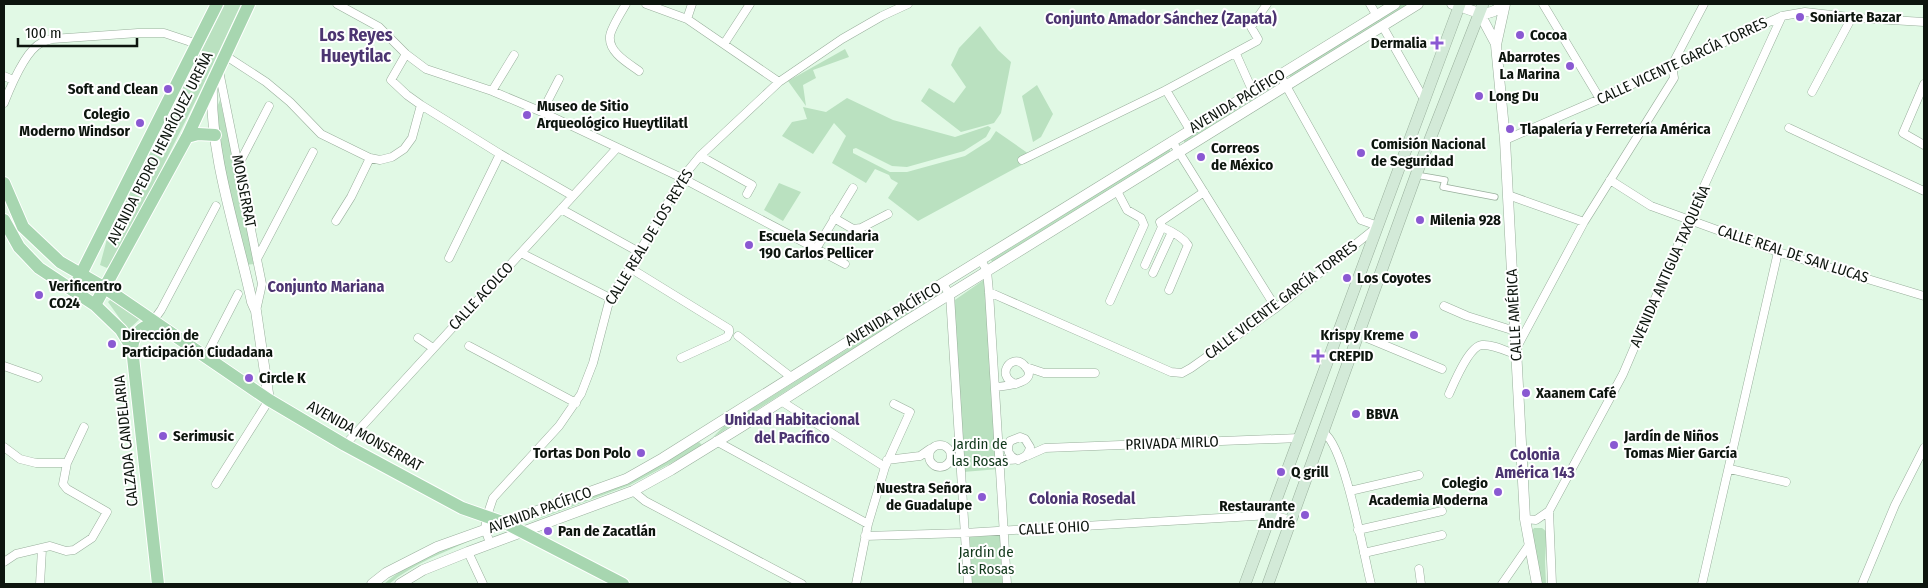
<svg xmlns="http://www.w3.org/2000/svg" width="1928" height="588" viewBox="0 0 1928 588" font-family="'Fira Sans Condensed',sans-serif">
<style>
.green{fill:#bae1c0}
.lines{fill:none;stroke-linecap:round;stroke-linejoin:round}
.pedestrian-casing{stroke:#99af9c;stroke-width:7}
.minor-casing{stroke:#99af9c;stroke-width:9}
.tertiary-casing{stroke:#99af9c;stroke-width:11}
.secondary-casing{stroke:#99af9c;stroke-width:12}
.primary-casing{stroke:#fff;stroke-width:14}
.pedestrian{stroke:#fff;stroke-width:5.5}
.minor{stroke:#fff;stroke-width:8}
.tertiary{stroke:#fff;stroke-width:10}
.secondary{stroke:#d3ead8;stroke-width:11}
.primary{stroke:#a7d6b0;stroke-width:12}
.poi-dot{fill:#8a59d2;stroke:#fff;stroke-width:2}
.labels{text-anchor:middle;stroke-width:4;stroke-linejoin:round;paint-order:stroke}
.poi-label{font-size:15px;font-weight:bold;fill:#0d150e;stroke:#fff;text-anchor:start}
.street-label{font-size:15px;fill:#0d150e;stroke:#fff}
.park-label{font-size:15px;fill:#11381b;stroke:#fff}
.neighbourhood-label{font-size:16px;font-weight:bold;fill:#4c3571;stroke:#fff}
.quarter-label{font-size:18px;font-weight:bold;fill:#4c3571;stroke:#fff}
</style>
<rect width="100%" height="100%" fill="#e1f9e5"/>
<!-- green -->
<path class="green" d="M225 4H241L199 94 120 252 107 268 100 265 107 239Z
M1400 4H1412L1291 78 1289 75Z
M980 26 998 50 1011 62 1001 113 994 123 961 132 921 101 929 88 954 103 966 87 951 65 959 48Z
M845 49 849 57 813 70 816 78 803 85 806 106 788 81Z
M1278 81 1280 86 1185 143 1183 140Z
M1037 85 1053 114 1041 137 1033 142 1022 96Z
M847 98 893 120 955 137 988 126 991 128 986 137 964 151 907 167 892 166 856 148 853 149V153L890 172H907L965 156 990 140 996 131 1029 154 1038 156 918 221 888 198 898 183 891 179 889 175 875 169 866 183 832 163 846 136 834 123 813 154 782 136 792 122 807 119 803 107 826 112Z
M220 100 252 243 254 264 245 265 219 144 215 112Z
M1169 149 1171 152 992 262 991 260Z
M779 183 801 192 783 221 764 210Z
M985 279 999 469 963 472 952 302Z
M943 292 712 438 724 426 934 295Z
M112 298 143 316 128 330 108 302Z
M699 442 703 446 630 485 525 524 628 481Z
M1534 528H1542L1547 532 1545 561 1546 584H1541L1538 562 1530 544 1529 536Z
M1003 535 1005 584H969L966 537Z
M472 540C444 552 413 564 389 584H384C409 562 440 550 472 540Z"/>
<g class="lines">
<defs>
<path id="pedestrian" d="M1416 175 1445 180 1443 187 1495 197"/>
<path id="minor" d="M337 4 379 27 406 54 426 69 492 91 542 112 682 178 845 264
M626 4C622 11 611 28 610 36 608 52 628 63 639 71
M646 4 687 19 779 82
M1370 4 1377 16
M1543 4 1600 99
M687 19 692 4
M1383 27 1425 101
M724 44 750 4
M406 54 391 80 407 95 421 105 500 154 573 196
M1236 54 1253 92
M226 56 266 82 290 102 321 134 370 158 380 160 392 157 404 149 412 138 421 105
M1672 65 1704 4
M219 71 262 284 256 311
M1280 75 1361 220 1378 226
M4 76 13 80
M1924 84 1903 133 1924 145
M1166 90 1190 130
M492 91 514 55
M1812 92 1852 17
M4 103C10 88 26 50 41 43 44 41 48 40 52 39L138 33H164L197 44
M542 112 559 79
M1789 128 1924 191
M1505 140 1600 99 1782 16 1805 12 1858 18 1924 22
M1172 141 1276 308
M700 156 752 185 747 194
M1022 160 1166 90 1257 41 1258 39 1251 27 1267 4
M239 164 269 106
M1610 180 1651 206 1778 252 1924 296
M1508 195 1584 222
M561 209 639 252
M834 218 853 229 861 228 888 214
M336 221 351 197 370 158
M816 249 853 188
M521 253 610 298
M449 258 500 154
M257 259 313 152
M981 260 987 271 989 292 1007 584
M1145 265 1162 227
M630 268 729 329V333L727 337 681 358
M1153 273 1172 232
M943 284 950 295 968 584
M1169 290 1188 245C1183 237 1171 231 1162 227L1160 222 1204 192
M989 292 1171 372 1182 373 1191 368 1276 308 1377 227
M1110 301 1144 225 1141 218 1127 210 1117 191
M1444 306 1467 316 1515 331
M153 321 161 310 216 206
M1360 335 1442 369
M738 336 791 377
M418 338 433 348
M469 346 576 403
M1516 349 1584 222 1674 78 1672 65
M206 356 238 294
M4 366 38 378
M1026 367 1044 373H1095
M996 387C1005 386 1042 383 1024 365 1012 352 994 376 1016 384
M1449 394C1454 383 1469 346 1482 345 1493 344 1506 351 1517 355
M781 401 885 467
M1324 433C1345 447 1364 556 1371 584
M716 441 868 524
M929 456a11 11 0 1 1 22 0a11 11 0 1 1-22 0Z
M345 445 617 148
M4 447 20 459 36 463H67L63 484 67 489 107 512 92 538 74 550 66 551 50 546 16 554 4 562
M1027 456 1045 448 1299 438
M887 460 920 456 930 449
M1000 460C1012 460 1028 462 1030 447L1025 439 1020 437 1010 441C1006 450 1008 456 1018 460
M67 463 84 427
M1730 469 1786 482
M216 484 269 400
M633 491 645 501 802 584
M1350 491 1419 475
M1549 511 1552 584
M1525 519 1536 520 1549 511 1623 374 1689 219 1782 16
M1358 530 1442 511
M865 536 964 533 1271 515 1291 520
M490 543 485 529 487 516 493 498 559 426 581 394 593 363 610 298 630 268 682 178 700 156 779 82 842 39 882 16 908 4
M468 552 483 584
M1364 553 1442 535
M1419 569 1421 584
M40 584 42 549
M856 584 868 524 885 467 910 412 894 404
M1502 584 1529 545
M1702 584 1778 252
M1862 584 1895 505 1924 448"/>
<path id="tertiary" d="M1452 4C1473 9 1485 22 1504 4
M1505 4 1496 45 1505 140 1525 519 1537 584
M1480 14 1496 44
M212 85C210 157 237 232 252 302L256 311 269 400
M372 584 386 573 437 547 626 479 663 458 846 343 1395 4
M400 584 423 570 468 552 633 491 671 470 744 425 900 325 1418 4"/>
<path id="secondary" d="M1245 584 1460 4
M1268 584 1416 175 1483 4"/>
<path id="primary" d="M187 137 198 134 215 135
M4 183 23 227 60 262 105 288 269 400 345 445 462 508 505 523 623 584
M4 220 19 247 39 268 95 305 121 330 132 348 158 584
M78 280 217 4
M95 305 187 137 249 4
M132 348C134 332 145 321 162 327"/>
</defs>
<!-- pedestrian casing -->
<use href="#pedestrian" class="pedestrian-casing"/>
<!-- minor casing -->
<use href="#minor" class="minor-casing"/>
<!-- tertiary casing -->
<use href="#tertiary" class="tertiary-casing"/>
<!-- secondary casing -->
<use href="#secondary" class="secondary-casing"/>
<!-- primary casing -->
<use href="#primary" class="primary-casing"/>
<!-- pedestrian -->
<use href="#pedestrian" class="pedestrian"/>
<!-- minor -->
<use href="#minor" class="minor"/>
<!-- tertiary -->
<use href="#tertiary" class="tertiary"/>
<!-- secondary -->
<use href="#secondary" class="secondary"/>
<!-- primary -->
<use href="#primary" class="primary"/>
</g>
<!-- markers -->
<g class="poi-dot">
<circle cx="1800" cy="17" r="5"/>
<circle cx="1520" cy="35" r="5"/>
<path d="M1434.5 35.5h5v5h5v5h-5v5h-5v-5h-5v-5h5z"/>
<circle cx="1570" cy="66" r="5"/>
<circle cx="168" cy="89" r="5"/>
<circle cx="1479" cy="96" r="5"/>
<circle cx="527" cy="115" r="5"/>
<circle cx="140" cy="123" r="5"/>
<circle cx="1510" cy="129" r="5"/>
<circle cx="1361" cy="153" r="5"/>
<circle cx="1201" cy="157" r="5"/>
<circle cx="1420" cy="220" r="5"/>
<circle cx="749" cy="245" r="5"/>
<circle cx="1347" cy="278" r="5"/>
<circle cx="39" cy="295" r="5"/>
<circle cx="1414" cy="335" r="5"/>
<circle cx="112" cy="344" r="5"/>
<path d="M1315.5 348.5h5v5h5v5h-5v5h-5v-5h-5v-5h5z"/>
<circle cx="249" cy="378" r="5"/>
<circle cx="1526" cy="393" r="5"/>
<circle cx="1356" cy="414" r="5"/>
<circle cx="163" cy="436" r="5"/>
<circle cx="1614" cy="445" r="5"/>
<circle cx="641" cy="453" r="5"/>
<circle cx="1281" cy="472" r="5"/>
<circle cx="1498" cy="492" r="5"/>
<circle cx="982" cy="497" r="5"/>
<circle cx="1305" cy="515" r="5"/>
<circle cx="548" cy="531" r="5"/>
</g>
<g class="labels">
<!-- poi labels -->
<g class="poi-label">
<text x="1810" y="22">Soniarte Bazar</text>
<text x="1530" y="40">Cocoa</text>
<text x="1427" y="48" text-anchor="end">Dermalia</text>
<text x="1560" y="62" text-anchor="end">Abarrotes<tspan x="1560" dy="17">La Marina</tspan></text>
<text x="158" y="94" text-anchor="end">Soft and Clean</text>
<text x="1489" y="101">Long Du</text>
<text x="537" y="111">Museo de Sitio<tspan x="537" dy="17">Arqueológico Hueytlilatl</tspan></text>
<text x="130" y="119" text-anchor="end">Colegio<tspan x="130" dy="17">Moderno Windsor</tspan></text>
<text x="1520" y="134">Tlapalería y Ferretería América</text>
<text x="1371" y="149">Comisión Nacional<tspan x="1371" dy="17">de Seguridad</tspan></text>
<text x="1211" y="153">Correos<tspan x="1211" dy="17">de México</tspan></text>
<text x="1430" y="225">Milenia 928</text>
<text x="759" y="241">Escuela Secundaria<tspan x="759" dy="17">190 Carlos Pellicer</tspan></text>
<text x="1357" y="283">Los Coyotes</text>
<text x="49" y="291">Verificentro<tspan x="49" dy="17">CO24</tspan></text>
<text x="122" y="340">Dirección de<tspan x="122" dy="17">Participación Ciudadana</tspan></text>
<text x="1404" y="340" text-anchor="end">Krispy Kreme</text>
<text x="1329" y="361">CREPID</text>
<text x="259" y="383">Circle K</text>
<text x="1536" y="398">Xaanem Café</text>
<text x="1366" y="419">BBVA</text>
<text x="173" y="441">Serimusic</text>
<text x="1624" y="441">Jardín de Niños<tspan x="1624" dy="17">Tomas Mier García</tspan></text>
<text x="631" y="458" text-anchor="end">Tortas Don Polo</text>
<text x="1291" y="477">Q grill</text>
<text x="1488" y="488" text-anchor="end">Colegio<tspan x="1488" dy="17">Academia Moderna</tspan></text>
<text x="972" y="493" text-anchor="end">Nuestra Señora<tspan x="972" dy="17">de Guadalupe</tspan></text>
<text x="1295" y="511" text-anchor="end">Restaurante<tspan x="1295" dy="17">André</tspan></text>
<text x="558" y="536">Pan de Zacatlán</text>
</g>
<!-- street labels -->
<g class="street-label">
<text transform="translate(1682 61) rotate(-25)" y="5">CALLE VICENTE GARCÍA TORRES</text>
<text transform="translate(1237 101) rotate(-31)" y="5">AVENIDA PACÍFICO</text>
<text transform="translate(160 148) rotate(-63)" y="5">AVENIDA PEDRO HENRÍQUEZ UREÑA</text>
<text transform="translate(244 191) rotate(79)" y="5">MONSERRAT</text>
<text transform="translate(649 237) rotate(-59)" y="5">CALLE REAL DE LOS REYES</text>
<text transform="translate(1793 254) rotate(18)" y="5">CALLE REAL DE SAN LUCAS</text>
<text transform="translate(1670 266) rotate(-66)" y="5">AVENIDA ANTIGUA TAXQUEÑA</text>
<text transform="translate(481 296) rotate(-47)" y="5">CALLE ACOLCO</text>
<text transform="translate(1281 300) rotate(-37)" y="5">CALLE VICENTE GARCÍA TORRES</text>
<text transform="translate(893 314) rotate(-31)" y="5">AVENIDA PACÍFICO</text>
<text transform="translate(1514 315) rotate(-93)" y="5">CALLE AMÉRICA</text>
<text transform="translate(365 436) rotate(29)" y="5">AVENIDA MONSERRAT</text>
<text transform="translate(126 441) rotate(-96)" y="5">CALZADA CANDELARIA</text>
<text transform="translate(1172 443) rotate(-2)" y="5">PRIVADA MIRLO</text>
<text transform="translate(540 510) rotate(-20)" y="5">AVENIDA PACÍFICO</text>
<text transform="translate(1054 528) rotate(-3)" y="5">CALLE OHIO</text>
</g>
<!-- park labels -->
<g class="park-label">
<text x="980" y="449">Jardin de<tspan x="980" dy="17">las Rosas</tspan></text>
<text x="986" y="557">Jardín de<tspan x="986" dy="17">las Rosas</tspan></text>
</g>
<!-- neighbourhood labels -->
<g class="neighbourhood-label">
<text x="1161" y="24">Conjunto Amador Sánchez (Zapata)</text>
<text x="326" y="292">Conjunto Mariana</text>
<text x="792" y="425">Unidad Habitacional<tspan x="792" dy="18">del Pacífico</tspan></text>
<text x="1535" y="460">Colonia<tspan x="1535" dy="18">América 143</tspan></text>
<text x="1082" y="504">Colonia Rosedal</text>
</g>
<!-- quarter labels -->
<g class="quarter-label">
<text x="356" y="41">Los Reyes<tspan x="356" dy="21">Hueytilac</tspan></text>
</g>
</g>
<!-- border -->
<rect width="1928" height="588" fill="none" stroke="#0d150e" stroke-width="10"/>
<!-- scale -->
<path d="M18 38v8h119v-8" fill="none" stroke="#0d150e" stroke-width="2.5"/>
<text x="25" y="38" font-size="15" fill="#0d150e" stroke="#ffffff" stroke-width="4" paint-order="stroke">100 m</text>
</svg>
